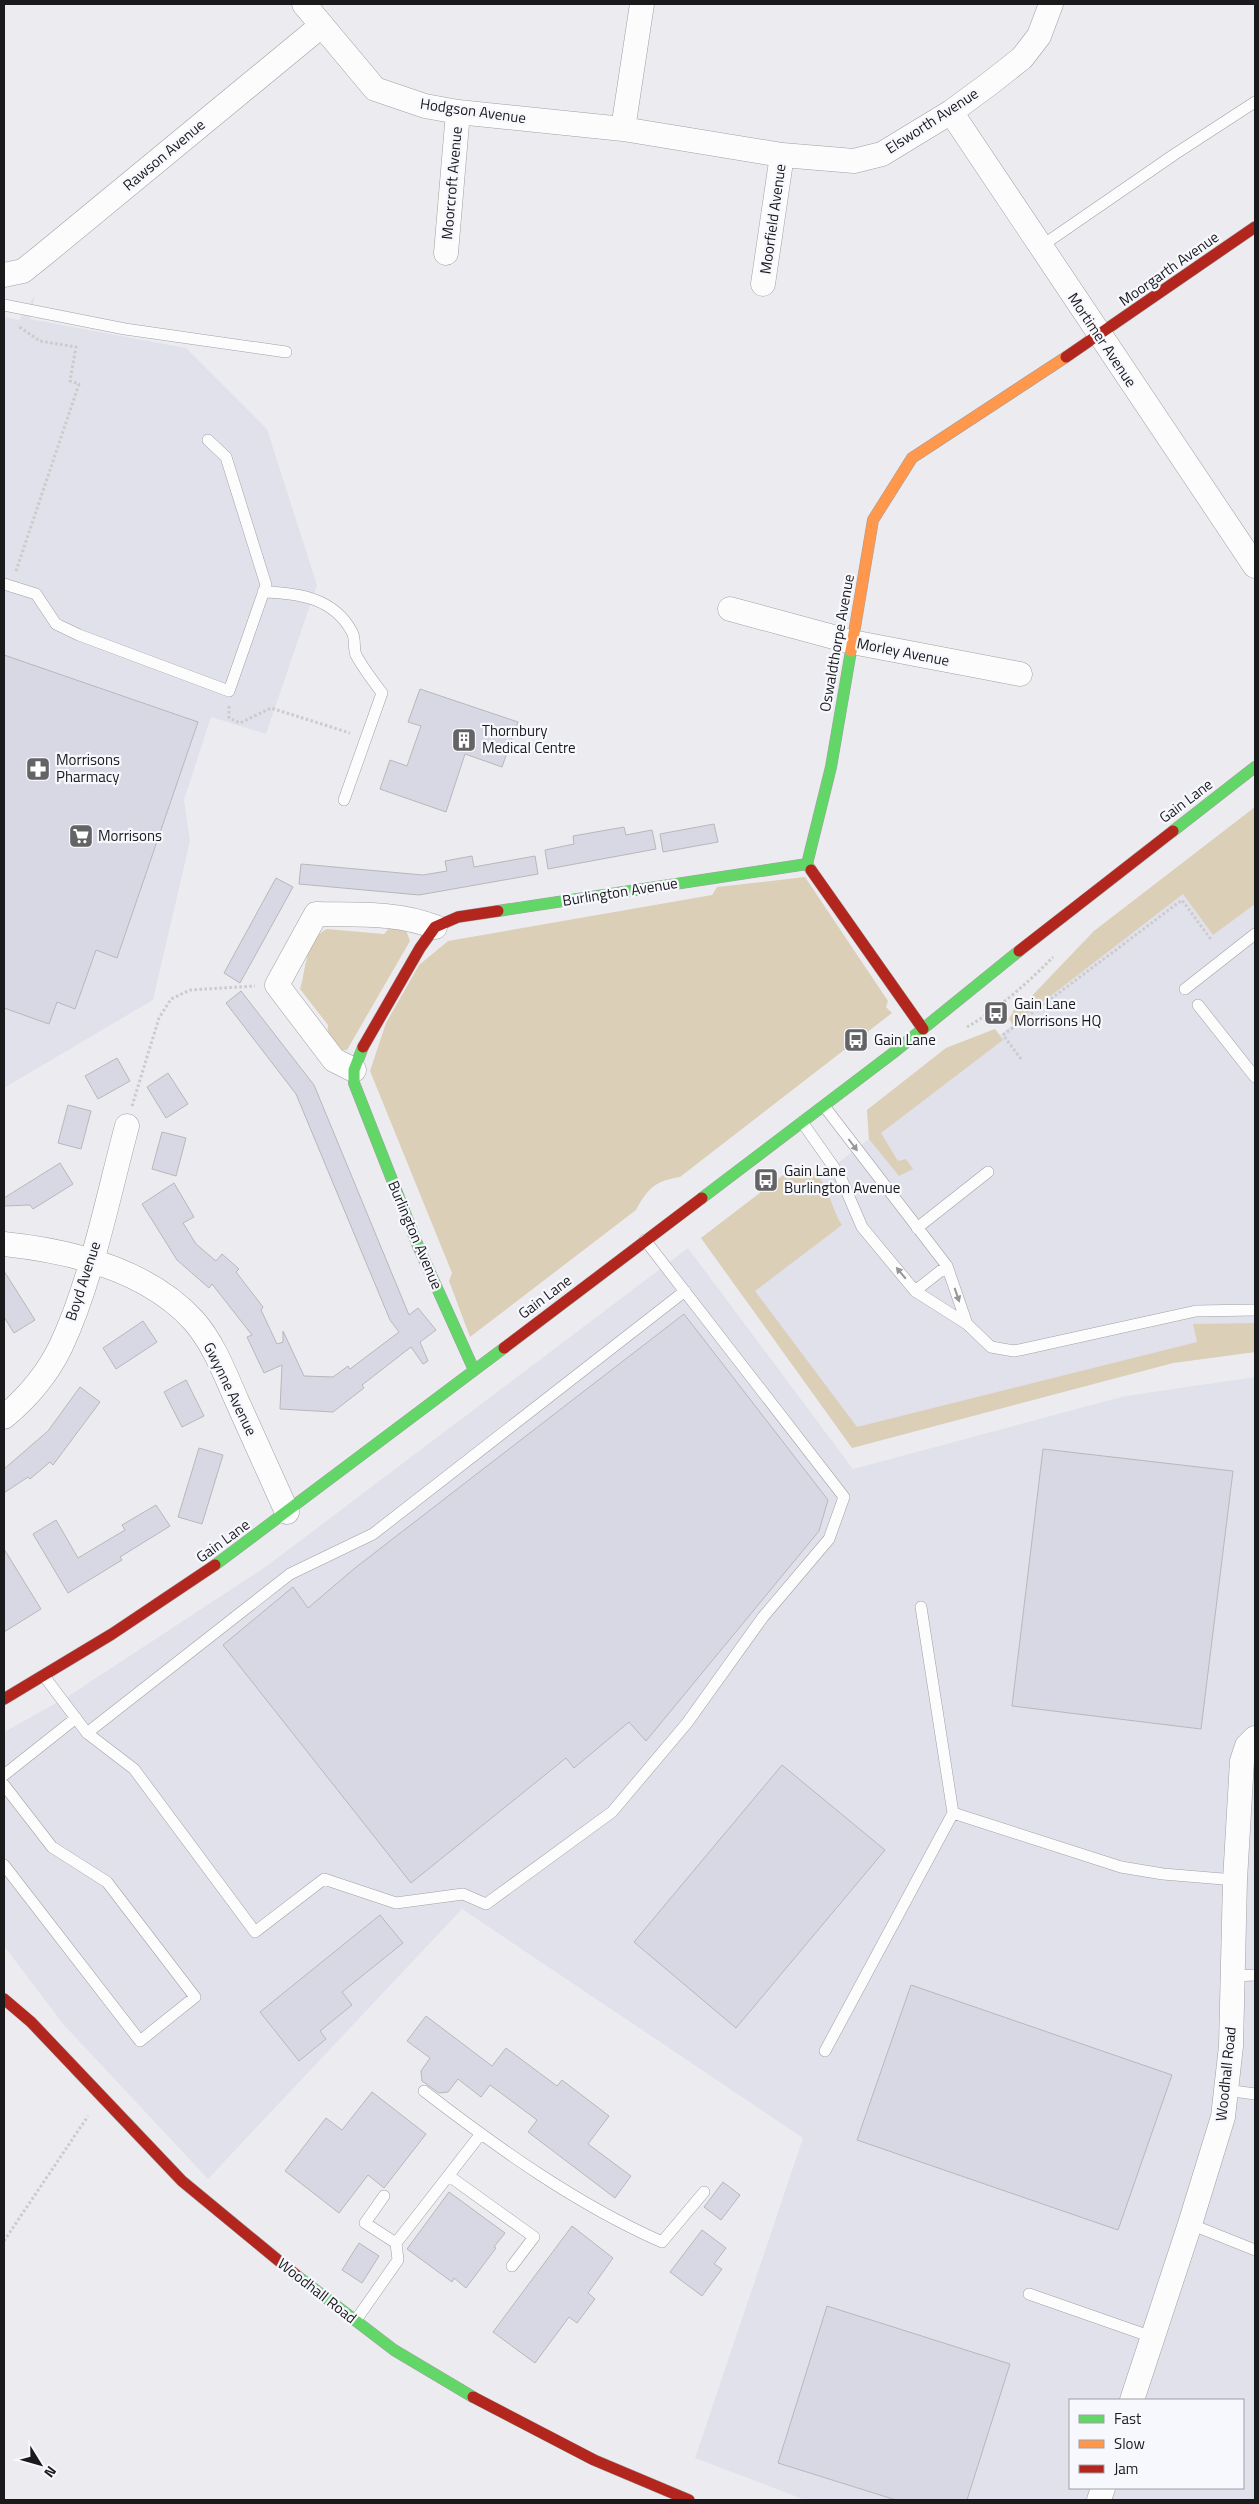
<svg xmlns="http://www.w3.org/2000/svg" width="1259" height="2504" viewBox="0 0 1259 2504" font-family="'Titillium Web',sans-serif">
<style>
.built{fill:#e1e1ec;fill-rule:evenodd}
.green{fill:#dccfb8}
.building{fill:#d8d8e4;stroke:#b7b7bb}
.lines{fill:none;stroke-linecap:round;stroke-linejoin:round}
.lane-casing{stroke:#a0a0a3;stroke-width:12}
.street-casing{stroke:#a0a0a3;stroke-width:25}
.fast-casing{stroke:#a0a0a3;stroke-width:12}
.slow-casing{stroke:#a0a0a3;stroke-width:12}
.jam-casing{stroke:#a0a0a3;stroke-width:12}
.path{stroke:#cbcbcb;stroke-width:3;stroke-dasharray:2.5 2.5;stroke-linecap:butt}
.lane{stroke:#fcfcfd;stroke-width:11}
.street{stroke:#fcfcfd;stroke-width:24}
.fast{stroke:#63d668;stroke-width:11}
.slow{stroke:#ff974d;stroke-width:11}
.jam{stroke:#b3261e;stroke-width:11}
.oneway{fill:#969698}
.labels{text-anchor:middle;stroke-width:4.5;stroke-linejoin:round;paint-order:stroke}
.street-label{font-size:15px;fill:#1a1a1c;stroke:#f7f8fe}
.poi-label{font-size:15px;fill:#1a1a1c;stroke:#f7f8fe;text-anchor:start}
</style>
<rect width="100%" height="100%" fill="#ececf0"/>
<!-- built -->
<path class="built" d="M35 295 30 319 186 348 267 429 317 585 266 734 211 717 184 800 190 841 153 1000 4 1088V317L19 320Z
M1255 807V1352L1173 1363 852 1448 701 1238 795 1166 812 1170 819 1178 869 1139 867 1110 946 1048 995 1029 1000 1035 1012 1025 1009 1019 1016 1006 1028 1000 1094 931Z
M688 1248 853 1469 1125 1396 1255 1377V2500H805L695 2458 803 2138 462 1909 208 2179 63 2024 4 1946V1732L67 1697 268 1565ZM1070 2400H1243V2488H1070Z"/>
<!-- green -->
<path class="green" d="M1255 807V904L1213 935 1183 894 1013 1025 1009 1019 1016 1006 1028 1000 1094 931Z
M805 877 888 1001 886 1007 892 1013 680 1177C655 1181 648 1188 636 1210L470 1337 449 1281 452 1273 370 1071 386 1023 419 965 448 941 712 895 717 887Z
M391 926 406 930 410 941 347 1050H339L327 1038 328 1025 300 989C306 971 305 939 327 929L384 934Z
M995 1029 1003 1040 881 1133 898 1161 906 1159 913 1169 899 1176 869 1139 867 1110 946 1048Z
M795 1166C800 1167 807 1168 811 1170 827 1178 832 1211 842 1225L755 1291 857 1427 1197 1342 1193 1324 1255 1323V1352L1173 1363 852 1448 701 1238Z"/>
<!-- building -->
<path class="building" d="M4 655 198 722 117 958 96 950 75 1009 57 1002 49 1024 4 1008Z
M420 689 518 722 502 767 465 754 446 812 380 789 390 760 407 766 421 726 408 722Z
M714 824 718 842 663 852 660 834Z
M624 827 626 835 652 830 656 849 548 869 545 850 574 844 573 836Z
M472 856 474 867 535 856 538 874 419 895 299 884 301 864 423 875 447 871 445 861Z
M276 878 293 887 240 983 224 973Z
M241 991 314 1085 409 1315 418 1308 436 1330 420 1342 428 1361 423 1364 411 1347 362 1385 364 1388 333 1412 280 1409 282 1365 264 1373 247 1337 252 1335 212 1284 209 1288 177 1260 142 1204 174 1183 194 1217 183 1223 196 1244 216 1261 222 1254 239 1269 236 1272 263 1307 261 1310 277 1344 283 1342V1331L304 1376 333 1377 348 1366 350 1369 399 1332 390 1320 296 1094 226 1003Z
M117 1058 130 1081 98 1099 85 1076Z
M168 1073 188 1104 166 1118 147 1087Z
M68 1105 91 1111 81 1149 58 1143Z
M162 1132 186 1138 176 1176 152 1169Z
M60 1163 73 1184 33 1209 30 1205 4 1206V1198Z
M4 1271 35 1320 14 1333 4 1317Z
M684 1314 828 1500 819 1531 646 1741 629 1722 574 1768 566 1758 411 1883 223 1645 293 1587 308 1608 355 1568Z
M143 1321 157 1342 116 1369 103 1348Z
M186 1380 204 1416 182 1427 164 1392Z
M80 1387 100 1402 53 1465 50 1462 30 1479 28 1477 4 1493V1469L48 1431Z
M199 1448 223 1455 202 1524 178 1517Z
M1043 1449 1233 1471 1201 1729 1012 1706Z
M156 1505 170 1526 120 1557 122 1560 68 1593 33 1534 56 1520 78 1558 125 1530 122 1525Z
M4 1549 41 1609 4 1632Z
M782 1765 885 1850 736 2028 634 1942Z
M380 1915 403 1943 342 1992 352 2005 320 2031 326 2039 299 2061 260 2012Z
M911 1985 1172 2075 1118 2230 857 2140Z
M426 2016 492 2066 506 2048 557 2086 562 2080 609 2116 588 2144 631 2176 615 2198 528 2132 537 2120 490 2085 481 2097 458 2079 448 2092 439 2093 422 2081 421 2071 430 2058 407 2041Z
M372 2092 426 2134 384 2188 368 2175 339 2213 285 2171 326 2118 342 2130Z
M723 2182 740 2195 721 2220 704 2207Z
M449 2192 505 2233 494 2247 496 2248 466 2288 454 2278 452 2282 407 2249Z
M572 2226 613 2258 588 2293 595 2299 577 2323 569 2317 535 2363 493 2332Z
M702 2230 726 2248 714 2264 722 2269 702 2296 670 2272Z
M359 2243 379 2256 362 2283 342 2270Z
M827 2306 1010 2364 967 2500H896L778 2463Z"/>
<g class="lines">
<defs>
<path id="lane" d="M1040 247 1175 154 1255 102
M4 305 125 329 286 352
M4 584 36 594 56 624 79 635 229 691 266 585 226 457 208 440
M263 592C299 593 334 598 352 632 356 639 353 648 356 655 363 668 373 681 382 693L344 800
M1185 989 1255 934
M1198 1005 1255 1077
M824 1106 947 1266 967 1324
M802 1122 840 1176 862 1227 915 1291 967 1324 991 1347 1014 1351 1024 1349 1196 1311 1255 1310
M917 1228 988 1172
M915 1291 947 1266
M921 1607 953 1813 1121 1867 1163 1874 1235 1880
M44 1676 87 1733 134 1769 255 1932 324 1879 396 1903 463 1894 486 1904 612 1812 687 1723 763 1617 829 1539 844 1497 645 1240
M87 1733 290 1574 373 1534 685 1291
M4 1775 76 1718
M4 1785 52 1847 107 1882 195 1997 140 2041 4 1865
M1234 1976 1255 1975
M825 2051 953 1813
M1226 2090 1255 2094
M424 2091C498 2148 576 2204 662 2242L704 2192
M449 2176 534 2237 512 2266
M384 2196 365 2223 396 2243
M1190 2224 1255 2250
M1029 2294 1152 2337
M356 2320 398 2260 396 2243 480 2135"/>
<path id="street" d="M304 4 375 89 425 106 458 112 623 129 782 155 854 161 882 154 951 112 989 84 1022 58 1039 36 1051 4
M951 112 1255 566
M623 129 642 4
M446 253 458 112
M4 275 23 271 43 255 321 26
M763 284 782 155
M730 609 852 642 1020 674
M354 1070 334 1060 277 985 316 914C357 915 397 912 435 927
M4 1244C71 1251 147 1269 194 1321 214 1344 225 1374 237 1401 254 1438 270 1475 287 1512
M4 1417C27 1398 48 1373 61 1346 92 1280 108 1196 127 1126
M1132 2400 1190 2224 1223 2117 1231 2046 1235 1880 1242 1761 1247 1746 1255 1738
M1099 2500 1103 2488"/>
<path id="fast" d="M1173 831 1255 767
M811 870 807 864 831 767 851 651
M498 911 807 864
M363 1047 354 1070V1083L418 1246 474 1370
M702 1198 893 1053 1019 951
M215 1565 504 1348
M296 2275 394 2350 473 2397"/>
<path id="slow" d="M851 651 873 520 912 458 1066 357"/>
<path id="jam" d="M1066 357 1255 227
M811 870 923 1029
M1019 951 1173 831
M363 1047 420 948 435 927 458 917 498 911
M504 1348 702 1198
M4 1699 112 1634 215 1565
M4 1999 31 2022 182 2181 296 2275
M473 2397 594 2460 689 2500"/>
</defs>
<!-- lane casing -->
<use href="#lane" class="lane-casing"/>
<!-- street casing -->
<use href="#street" class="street-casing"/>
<!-- fast casing -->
<use href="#fast" class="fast-casing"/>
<!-- slow casing -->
<use href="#slow" class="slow-casing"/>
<!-- jam casing -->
<use href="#jam" class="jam-casing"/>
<!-- path -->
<path class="path" d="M16 571 79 384 70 381 76 347 40 341 18 326
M229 706V718L240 723 271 708 350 733
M967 1027C998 1009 1028 983 1053 957
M1021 1059 1003 1035 1182 900 1212 941
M132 1106 159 1018 171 999 190 990 255 986
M4 2241 88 2116"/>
<!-- lane -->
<use href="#lane" class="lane"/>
<!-- street -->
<use href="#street" class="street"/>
<!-- fast -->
<use href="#fast" class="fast"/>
<!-- slow -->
<use href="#slow" class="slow"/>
<!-- jam -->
<use href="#jam" class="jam"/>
</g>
<!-- one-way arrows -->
<defs><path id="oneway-solid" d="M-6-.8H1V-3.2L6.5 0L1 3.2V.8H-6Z" transform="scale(1.25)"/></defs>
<g class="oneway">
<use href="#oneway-solid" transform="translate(853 1145) rotate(53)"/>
<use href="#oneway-solid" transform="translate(901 1273) rotate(-130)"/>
<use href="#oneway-solid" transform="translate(957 1295) rotate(71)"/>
</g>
<!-- icons -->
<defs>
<symbol id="building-square" viewBox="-11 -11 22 22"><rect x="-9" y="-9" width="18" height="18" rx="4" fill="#646466" stroke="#f7f8fe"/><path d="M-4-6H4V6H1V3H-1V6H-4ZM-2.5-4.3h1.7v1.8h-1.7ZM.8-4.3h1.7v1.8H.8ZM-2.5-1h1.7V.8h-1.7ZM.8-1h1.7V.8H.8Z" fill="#fff"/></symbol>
<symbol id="pharmacy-square" viewBox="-11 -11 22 22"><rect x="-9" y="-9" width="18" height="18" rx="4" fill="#646466" stroke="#f7f8fe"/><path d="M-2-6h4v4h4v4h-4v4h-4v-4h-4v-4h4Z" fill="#fff"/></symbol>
<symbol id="supermarket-square" viewBox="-11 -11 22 22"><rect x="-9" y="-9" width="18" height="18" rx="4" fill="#646466" stroke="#f7f8fe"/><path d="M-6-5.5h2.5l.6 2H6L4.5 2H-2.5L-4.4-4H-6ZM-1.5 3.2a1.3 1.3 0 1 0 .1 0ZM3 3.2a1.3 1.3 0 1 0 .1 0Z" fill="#fff"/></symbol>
<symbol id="bus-square" viewBox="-11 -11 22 22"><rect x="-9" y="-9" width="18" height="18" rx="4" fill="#646466" stroke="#f7f8fe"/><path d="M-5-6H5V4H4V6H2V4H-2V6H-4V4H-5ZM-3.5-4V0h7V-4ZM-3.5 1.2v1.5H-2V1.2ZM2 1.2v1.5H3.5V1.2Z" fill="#fff"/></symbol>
</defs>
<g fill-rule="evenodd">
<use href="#building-square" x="450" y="726" width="28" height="28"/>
<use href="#pharmacy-square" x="24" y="755" width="28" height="28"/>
<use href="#supermarket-square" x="67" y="822" width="28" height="28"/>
<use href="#bus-square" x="982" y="999" width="28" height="28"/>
<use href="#bus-square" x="842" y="1026" width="28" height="28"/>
<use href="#bus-square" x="752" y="1166" width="28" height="28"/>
</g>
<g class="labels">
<!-- street labels -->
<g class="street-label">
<text transform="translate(473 111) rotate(8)" y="5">Hodgson Avenue</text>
<text transform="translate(932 121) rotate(-33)" y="5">Elsworth Avenue</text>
<text transform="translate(164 155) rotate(-40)" y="5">Rawson Avenue</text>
<text transform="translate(452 183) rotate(-85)" y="5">Moorcroft Avenue</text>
<text transform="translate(773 219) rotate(-82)" y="5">Moorfield Avenue</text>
<text transform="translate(1169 269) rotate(-35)" y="5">Moorgarth Avenue</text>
<text transform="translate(1102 340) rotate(56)" y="5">Mortimer Avenue</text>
<text transform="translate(837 643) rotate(-80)" y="5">Oswaldthorpe Avenue</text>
<text transform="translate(903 652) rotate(11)" y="5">Morley Avenue</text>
<text transform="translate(1186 801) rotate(-37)" y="5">Gain Lane</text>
<text transform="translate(620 892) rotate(-9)" y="5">Burlington Avenue</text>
<text transform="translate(415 1235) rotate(67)" y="5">Burlington Avenue</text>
<text transform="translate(83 1281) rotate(-72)" y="5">Boyd Avenue</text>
<text transform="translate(545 1297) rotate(-37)" y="5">Gain Lane</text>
<text transform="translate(230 1389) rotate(64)" y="5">Gwynne Avenue</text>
<text transform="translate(223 1541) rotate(-36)" y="5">Gain Lane</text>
<text transform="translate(1226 2074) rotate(-84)" y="5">Woodhall Road</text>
<text transform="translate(317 2291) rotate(38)" y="5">Woodhall Road</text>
</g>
<!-- poi labels -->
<g class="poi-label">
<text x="482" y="736">Thornbury<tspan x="482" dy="17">Medical Centre</tspan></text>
<text x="56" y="765">Morrisons<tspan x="56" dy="17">Pharmacy</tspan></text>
<text x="98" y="841">Morrisons</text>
<text x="1014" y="1009">Gain Lane<tspan x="1014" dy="17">Morrisons HQ</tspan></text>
<text x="874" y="1045">Gain Lane</text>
<text x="784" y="1176">Gain Lane<tspan x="784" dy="17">Burlington Avenue</tspan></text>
</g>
</g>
<!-- border -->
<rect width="1259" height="2504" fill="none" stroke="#1a1a1c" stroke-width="10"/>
<!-- legend -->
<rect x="1069" y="2399" width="175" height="90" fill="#f7f8fe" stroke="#9f9fa4"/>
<rect x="1079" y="2415" width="25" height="8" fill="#63d668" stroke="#9f9fa4"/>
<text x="1114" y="2424" font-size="15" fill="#1a1a1c">Fast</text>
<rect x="1079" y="2440" width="25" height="8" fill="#ff974d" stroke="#9f9fa4"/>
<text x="1114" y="2449" font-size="15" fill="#1a1a1c">Slow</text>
<rect x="1079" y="2465" width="25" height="8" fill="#b3261e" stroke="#9f9fa4"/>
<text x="1114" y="2474" font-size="15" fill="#1a1a1c">Jam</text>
<!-- north arrow -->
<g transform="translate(40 2464) rotate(127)" stroke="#f7f8fe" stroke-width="4" paint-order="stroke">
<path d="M0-4L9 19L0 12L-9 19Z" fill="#1a1a1c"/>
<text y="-8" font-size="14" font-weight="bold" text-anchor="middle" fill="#1a1a1c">N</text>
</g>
</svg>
